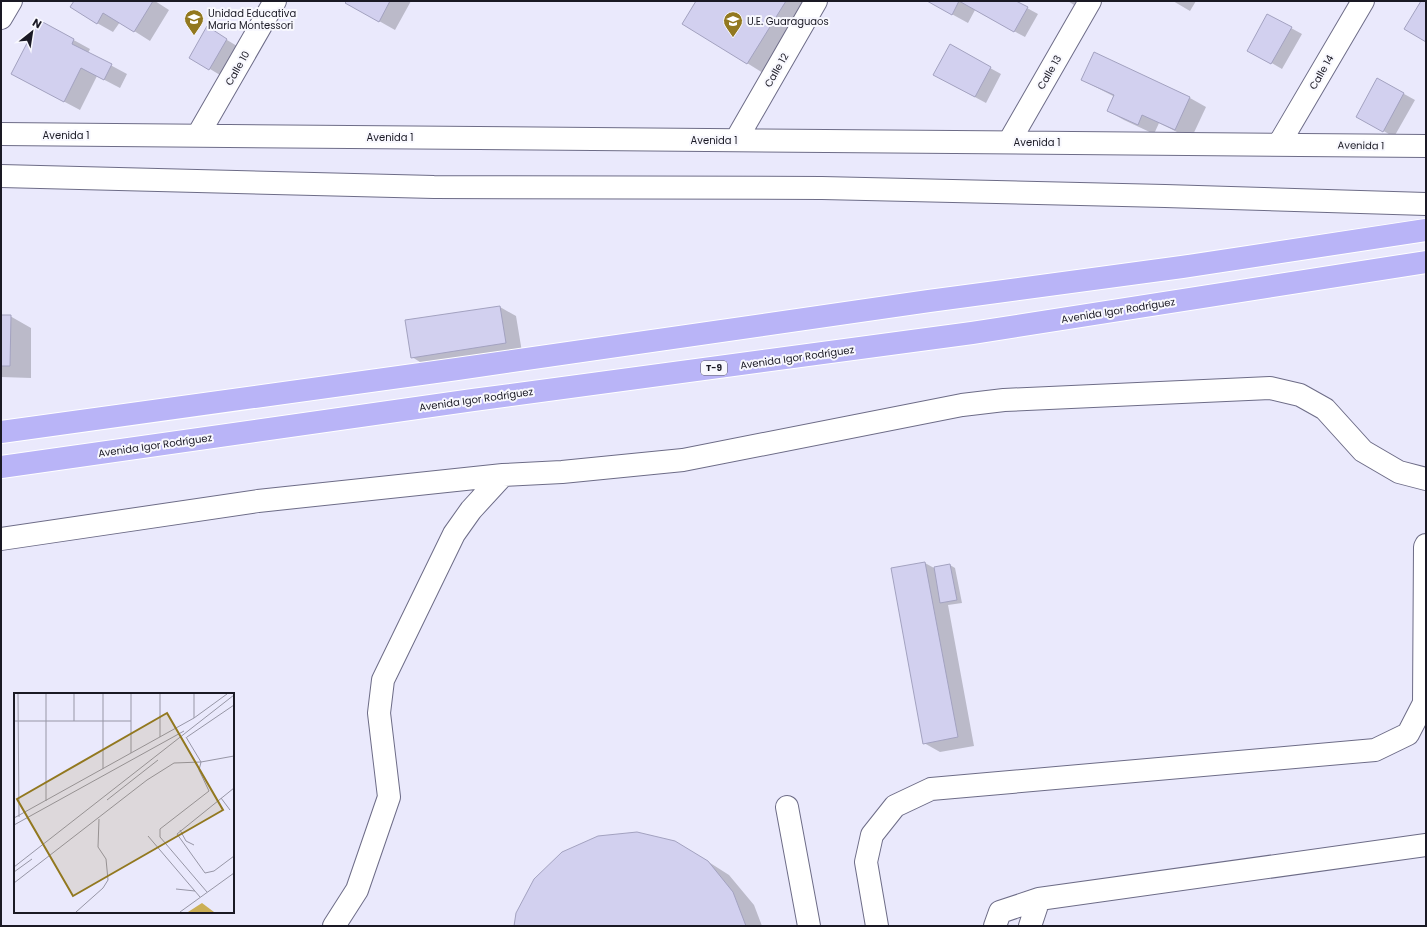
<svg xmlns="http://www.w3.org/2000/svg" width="1427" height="927" viewBox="0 0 1427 927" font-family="Poppins,sans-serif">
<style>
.shadow{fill:#0003}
.building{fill:#d2d0ef;stroke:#a3a2c0}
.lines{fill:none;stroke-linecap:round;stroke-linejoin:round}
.minor-casing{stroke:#6d6c87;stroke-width:24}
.highway-casing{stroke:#fff;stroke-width:24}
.minor{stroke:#fff;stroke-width:22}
.highway{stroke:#b9b4f7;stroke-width:22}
.labels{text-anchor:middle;stroke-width:4;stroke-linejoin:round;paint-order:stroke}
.shield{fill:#f8f8fe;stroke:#5d5c65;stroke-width:1}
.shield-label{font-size:9px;font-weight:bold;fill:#1a1924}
.poi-label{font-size:10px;fill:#1a1924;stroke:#f8f8fe;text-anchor:start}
.street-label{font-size:10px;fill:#1a1924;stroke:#f8f8fe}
.inset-road{fill:none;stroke:#9796a6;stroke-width:1}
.view{fill:#92781f;fill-opacity:0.15;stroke:#92781f;stroke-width:2}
.inset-edge{fill:none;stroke:#1a1924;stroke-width:2}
</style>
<rect width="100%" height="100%" fill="#eae9fc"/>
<!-- shadow -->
<path class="shadow" d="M75 1H155L169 10 150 41 120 22 113 32 97 23Z
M348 1H411L395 30 363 12Z
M698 1H807L763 73 747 63Z
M928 1H1014L1038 14 1025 37 975 10 968 23Z
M1068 1H1076L1074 5Z
M1173 1H1196L1190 11Z
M39 21 90 49 88 53 127 74 120 88 97 76 80 110 12 74Z
M207 28 237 46 220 75 190 57Z
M1291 28 1302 34 1282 69 1249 50Z
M950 46 1001 74 986 103 945 81Z
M1094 54 1190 98 1206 107 1191 139 1159 123 1154 134 1124 120 1108 111 1115 97 1082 80Z
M1377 79 1415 100 1394 137 1368 122Z
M500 307 516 316 522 352 428 367 412 357Z
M1 316H10L31 328V378L1 377Z
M925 563 934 568 950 565 955 568 962 603 948 605 974 746 940 752 924 743 892 569Z
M696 854 729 875 754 905 762 926H515Z"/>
<!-- building -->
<path class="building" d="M74 1H153L134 32 103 13 97 24 70 7Z
M347 1H390L379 22 345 3Z
M696 1H786L747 64 682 24Z
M927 1H959L952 15Z
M959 1H1016L1028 7 1014 32Z
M1421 1H1426V42L1404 29Z
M1267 14 1292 27 1271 64 1247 51Z
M39 20 74 39 72 44 112 64 104 80 81 68 64 102 11 74Z
M207 26 227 39 209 70 189 58Z
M950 44 991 67 975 97 933 75Z
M1094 52 1190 97 1175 130 1142 115 1138 125 1107 111 1114 95 1081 80Z
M1377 78 1404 93 1383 132 1356 117Z
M500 306 506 343 411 358 405 320Z
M1 315H11L10 366H1Z
M925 562 958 737 923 744 891 568Z
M950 564 957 600 940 603 934 567Z
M637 832 675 841 708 861 733 892 746 926H514L516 913 534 879 562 852 598 836Z"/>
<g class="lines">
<defs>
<path id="minor" d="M1 18 11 1
M1 134 1426 146
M198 135 275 1
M736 140 816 1
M1009 142 1090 1
M1279 144 1363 1
M1 176 434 187 822 188 1165 196 1426 204
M1 539 258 501 503 475 562 472 683 460 962 405 1004 400 1270 388 1300 395 1325 409 1363 451 1399 472 1426 479
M787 807 809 926
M334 926 357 890 389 797 379 713 383 680 454 534 471 510 503 475
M877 926 866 862 872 835 895 806 931 789 1375 750 1408 734 1424 703 1425 547 1426 545
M995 926 1000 912 1039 899 1426 845
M1030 926 1039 899"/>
<path id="highway" d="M1 432 457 369 929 301 1182 267 1426 230
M1 467 473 400 972 333 1426 262"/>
</defs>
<!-- minor casing -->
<use href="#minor" class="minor-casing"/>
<!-- highway casing -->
<use href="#highway" class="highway-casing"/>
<!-- minor -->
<use href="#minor" class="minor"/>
<!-- highway -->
<use href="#highway" class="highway"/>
</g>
<!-- icons -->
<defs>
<symbol id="school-pin" viewBox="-11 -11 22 30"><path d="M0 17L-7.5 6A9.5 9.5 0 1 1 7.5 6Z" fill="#92781f" stroke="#f8f8fe"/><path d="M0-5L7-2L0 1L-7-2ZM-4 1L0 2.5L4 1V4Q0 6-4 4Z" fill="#fff"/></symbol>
</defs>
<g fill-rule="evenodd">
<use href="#school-pin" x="183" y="8" width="22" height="30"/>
<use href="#school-pin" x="722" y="10" width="22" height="30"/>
</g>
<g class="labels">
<!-- shield labels -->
<rect class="shield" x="701" y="361" width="26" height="14" rx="3"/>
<g class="shield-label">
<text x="714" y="371">T-9</text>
</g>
<!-- poi labels -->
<g class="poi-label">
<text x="208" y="17">Unidad Educativa<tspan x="208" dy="12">Maria Montessori</tspan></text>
<text x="747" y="25">U.E. Guaraguaos</text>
</g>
<!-- street labels -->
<g class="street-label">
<text transform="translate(237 68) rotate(-60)" y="4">Calle 10</text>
<text transform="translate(776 70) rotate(-60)" y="4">Calle 12</text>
<text transform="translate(1049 72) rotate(-60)" y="4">Calle 13</text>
<text transform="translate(1321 72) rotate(-60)" y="4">Calle 14</text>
<text x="66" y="139">Avenida 1</text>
<text x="390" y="141">Avenida 1</text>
<text x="714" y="144">Avenida 1</text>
<text x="1037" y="146">Avenida 1</text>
<text transform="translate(1361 145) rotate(1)" y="4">Avenida 1</text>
<text transform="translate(1118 310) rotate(-9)" y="4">Avenida Igor Rodríguez</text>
<text transform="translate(797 357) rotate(-8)" y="4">Avenida Igor Rodríguez</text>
<text transform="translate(476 399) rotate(-8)" y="4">Avenida Igor Rodríguez</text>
<text transform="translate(155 445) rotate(-8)" y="4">Avenida Igor Rodríguez</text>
</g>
</g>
<!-- overview -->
<g transform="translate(14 693)">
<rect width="220" height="220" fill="#eae9fc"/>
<path d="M188 210 200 219H174Z" fill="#cbaf56"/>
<path class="inset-road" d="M4 1 5 124M32 1V108M89 1V76M117 1V60M180 1V25M0 28H117M60 28V1M146 44V1M173 44 220 12M220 95 163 141 191 180 200 178 220 163M207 105 216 117M93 107 144 67M0 125 180 25 213 1M0 132 170 38M166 137 172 148 180 152M134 143 186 204M0 174 220 2M0 179 18 166M0 190 133 87 160 70 187 69 172 44M162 196 181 198M193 199 146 144V136L195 98 185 77 187 69 220 63M62 219 89 195 94 187 92 166 84 154 85 126M166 219 220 180"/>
<path class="view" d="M153 20 209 117 59 203 3 106Z"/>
<rect width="220" height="220" class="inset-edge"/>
</g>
<!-- border -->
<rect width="1427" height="927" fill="none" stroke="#1a1924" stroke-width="4"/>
<!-- north arrow -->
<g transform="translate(32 32) rotate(30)" stroke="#f8f8fe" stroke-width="3" paint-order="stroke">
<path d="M0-3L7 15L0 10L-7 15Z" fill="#1a1924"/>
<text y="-6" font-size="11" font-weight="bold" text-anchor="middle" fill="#1a1924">N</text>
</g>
</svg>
